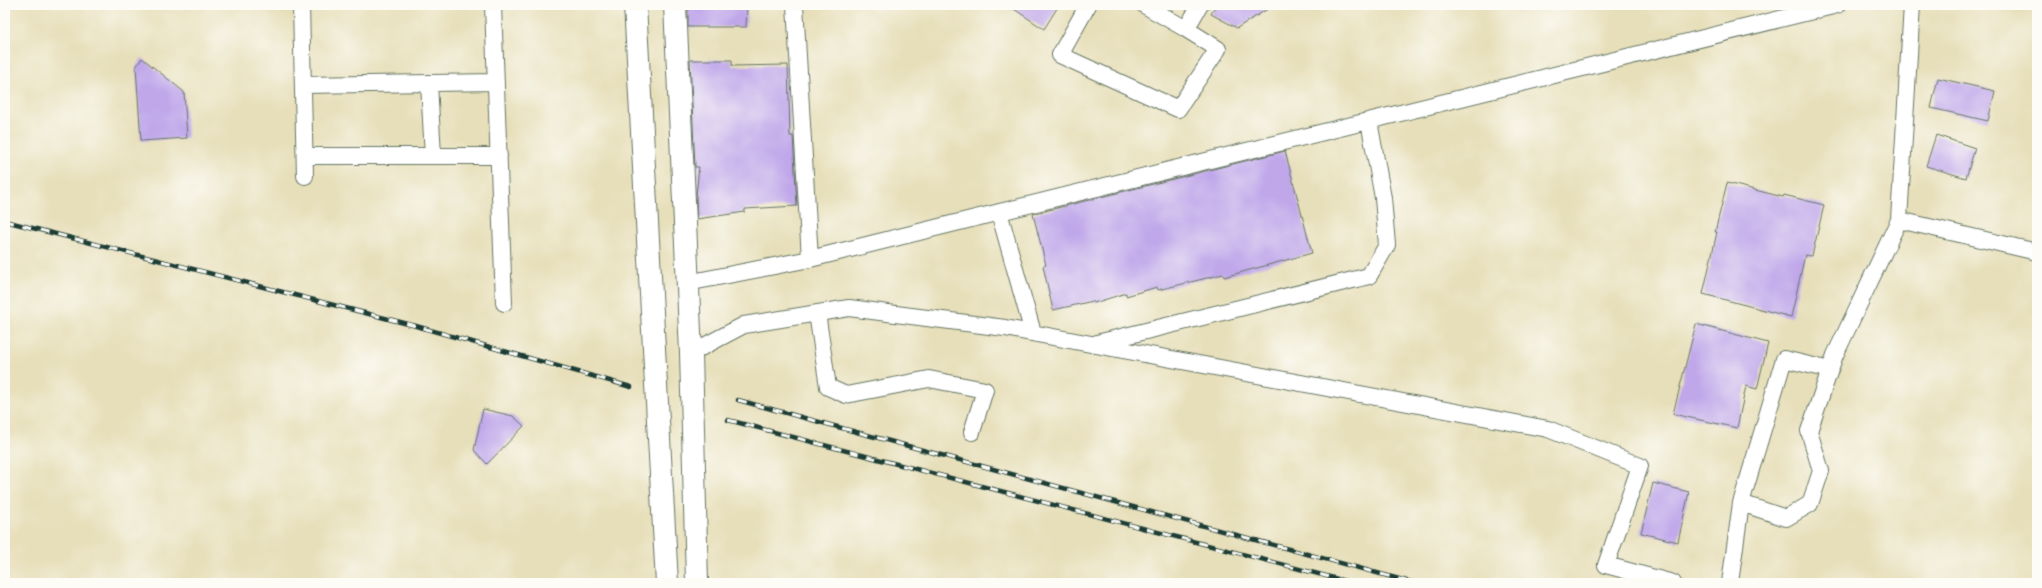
<svg xmlns="http://www.w3.org/2000/svg" width="2042" height="588" viewBox="0 0 2042 588" font-family="'Patrick Hand',sans-serif">
<style>
.building{fill:#c0a7ea}
.lines{fill:none;stroke-linecap:round;stroke-linejoin:round}
.minor-casing{stroke:#657663;stroke-width:18}
.primary-casing{stroke:#657663;stroke-width:24}
.minor{stroke:#fff;stroke-width:16}
.primary{stroke:#fff;stroke-width:22}
.rail-casing{stroke:#1f3d34;stroke-width:4.5}
.rail{stroke:#fdfcf7;stroke-width:3;stroke-dasharray:9;stroke-linecap:butt}
</style>
<rect width="100%" height="100%" fill="#fdfcf7"/>
<filter id="ink" filterUnits="userSpaceOnUse"><feTurbulence type="fractalNoise" baseFrequency=".025" numOctaves="2"/><feDisplacementMap in="SourceGraphic" scale="8" xChannelSelector="R" yChannelSelector="G"/><feConvolveMatrix kernelMatrix="1 2 1 2 8 2 1 2 1" color-interpolation-filters="sRGB"/></filter>
<filter id="wash" filterUnits="userSpaceOnUse"><feTurbulence type="fractalNoise" baseFrequency=".012" numOctaves="4" result="noise"/><feDisplacementMap in="SourceGraphic" scale="16" xChannelSelector="R" yChannelSelector="G"/><feGaussianBlur stdDeviation="0.9" result="paint"/><feColorMatrix in="noise" values="0 0 0 0 0 0 0 0 0 0 0 0 0 0 0 0 0 1.4 0 .05"/><feComposite in="paint" operator="in"/></filter>
<g filter="url(#wash)">
<rect width="100%" height="100%" fill="#e7dfba"/>
<g id="blocks">
<!-- building -->
<path class="building" d="M688 5H747L746 27H688Z
M1008 5H1059L1044 29Z
M1216 5H1274L1237 28 1211 14Z
M142 58 184 92 187 138 141 141 136 67Z
M690 60H732V66L788 65 790 136H793L797 206 745 209V212L697 219 696 196 699 167H695Z
M1938 78 1995 91 1988 121 1931 108Z
M1936 135 1975 148 1966 178 1926 166Z
M1285 151 1312 253 1224 277 1223 274 1158 290 1157 287 1126 296V293L1094 303 1093 301 1053 310 1043 266 1046 265 1033 214Z
M1727 183 1783 197 1784 195 1824 205 1812 256 1805 255 1791 317 1703 294 1717 232H1715Z
M1696 324 1768 343 1757 389 1746 386 1737 428 1673 414Z
M483 409 513 416 524 426 487 464 474 450Z
M1653 483 1689 492 1678 542 1641 533Z"/>
</g>
</g>
<g filter="url(#ink)">
<use href="#blocks" fill-opacity="0" stroke="#657663" stroke-width="1"/>
<g class="lines">
<defs>
<path id="minor" d="M301 5 305 176
M493 5 504 303
M795 5 810 259
M1088 5 1060 55 1178 109 1218 49 1186 29
M1144 5 1186 29 1200 5
M429 83 433 156
M303 85 496 82
M305 156H499
M999 212 1033 333
M1899 220 2037 252
M687 283 810 259 1837 5
M817 313 828 387 846 395 929 379 985 390 972 432
M1097 343 1369 276 1387 245 1383 198 1369 121
M691 353 744 325 849 308 1005 328 1548 429 1640 466 1606 565 1673 583
M1741 503 1786 518 1810 504 1821 471 1809 431 1835 355 1899 220 1912 5
M1730 583 1741 503 1784 359 1830 370"/>
<path id="primary" d="M635 5 667 583
M675 5 691 353 697 583"/>
</defs>
<!-- minor casing -->
<use href="#minor" class="minor-casing"/>
<!-- primary casing -->
<use href="#primary" class="primary-casing"/>
<!-- minor -->
<use href="#minor" class="minor"/>
<!-- primary -->
<use href="#primary" class="primary"/>
<defs>
<path id="rail" d="M5 221 416 326 631 387
M738 400 1414 583
M728 420 1353 583"/>
</defs>
<!-- rail casing -->
<use href="#rail" class="rail-casing"/>
<!-- rail -->
<use href="#rail" class="rail"/>
</g>
</g>
<!-- margin -->
<rect width="2042" height="588" fill="none" stroke="#fdfcf7" stroke-width="20"/>
</svg>
